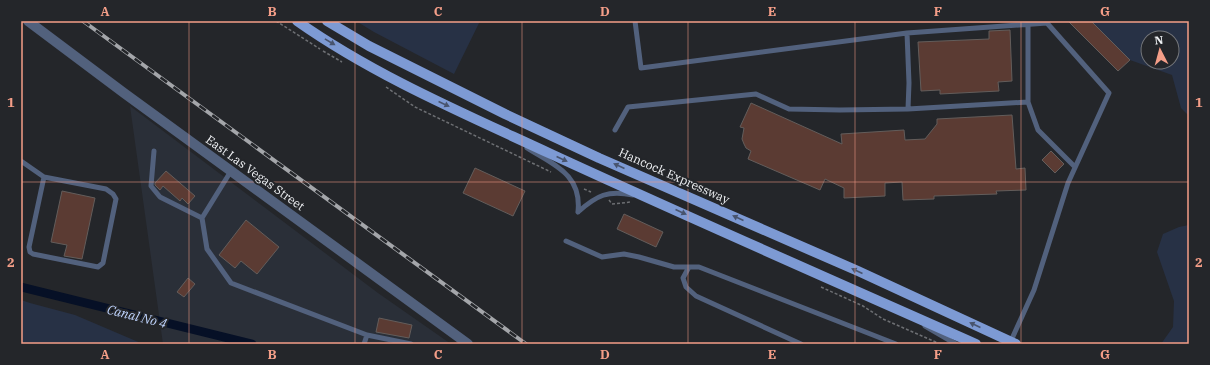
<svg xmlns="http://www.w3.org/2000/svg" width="1210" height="365" viewBox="0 0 1210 365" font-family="'IBM Plex Serif',serif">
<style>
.built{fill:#2a2f38}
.green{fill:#273145;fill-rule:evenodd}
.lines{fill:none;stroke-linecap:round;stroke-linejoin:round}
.canal{stroke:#061026;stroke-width:9}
.building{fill:#5b3b33;stroke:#635d5b}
.path{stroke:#6d6f73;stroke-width:1.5;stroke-dasharray:3 2;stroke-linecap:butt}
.service{stroke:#52617d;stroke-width:5}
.tertiary{stroke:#52617d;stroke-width:10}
.primary{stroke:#7d9ad4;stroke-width:10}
.rail-casing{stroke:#a4a6aa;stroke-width:4}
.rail{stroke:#24262a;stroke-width:2.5;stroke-dasharray:8;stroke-linecap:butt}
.oneway{fill:#48546e}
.grid{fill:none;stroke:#f49e88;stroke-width:1;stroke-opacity:0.55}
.labels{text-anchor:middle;stroke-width:4;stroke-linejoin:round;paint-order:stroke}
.street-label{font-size:12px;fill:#eff1f4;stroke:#24262a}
.water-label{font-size:13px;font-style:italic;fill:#c0d5ff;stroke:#24262a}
.neatline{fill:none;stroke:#f49e88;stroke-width:1.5}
.grid-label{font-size:13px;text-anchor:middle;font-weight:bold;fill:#f49e88}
</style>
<rect width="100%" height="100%" fill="#24262a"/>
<!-- built -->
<path class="built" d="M130 106 378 293 451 344H163Z"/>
<!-- green -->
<path class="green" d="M356 21H480L454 74 374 32Z
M1091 21H1189V116L1181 108 1172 75 1130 60ZM1148 38H1172V62H1148Z
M1189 225V344H1161L1173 327 1174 301 1157 252 1163 234 1179 227Z
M21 300 30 303 75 315 143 344H21Z"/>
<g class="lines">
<!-- canal -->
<path class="canal" d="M21 287 252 344"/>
</g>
<!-- building -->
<path class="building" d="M1068 21H1091L1130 60 1118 71Z
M1010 30 1012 81 998 82 999 91 940 94V90L921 91 918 42 989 39V31Z
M751 103 842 144 841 134 904 130 905 140 925 139 937 124V119L1012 115 1016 169 1025 168 1026 190 996 191 997 194 934 196V199L903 200 902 182 885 183V196L844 198V188L825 179 820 190 748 159 751 151 746 148 744 144 742 139 744 128 740 127Z
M1051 151 1064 164 1055 173 1042 160Z
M475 168 525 191 513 216 463 193Z
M166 171 195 196 188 204 182 198 180 201 163 186 160 190 155 185V183Z
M62 191 95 198 82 259 64 256 67 245 51 242Z
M624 214 663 232 656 247 617 229Z
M246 220 279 247 257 274 241 261 235 268 219 255Z
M188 278 195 284 184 297 177 292Z
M379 318 412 325 409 338 376 332Z"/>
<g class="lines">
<!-- path -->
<path class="path" d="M276 21 320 49
M323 51 342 62
M386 87 415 107 551 172
M584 189 591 192
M609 200 612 204 631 202
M821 287 863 306 883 319 938 343"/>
<!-- service -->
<path class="service" d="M635 21 641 68 907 33 1047 23 1109 93 1068 183 1034 290 1010 343
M1028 24V102
M907 33 909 83 908 109
M615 130 628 107 756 94 789 109 840 110 908 109 1028 102 1038 130 1075 167
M527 148C554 165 582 174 578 212
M154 151 151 186 160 197 202 218
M21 161 44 177 106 189 113 194 116 199 103 263 98 267 33 254 30 252 29 247 44 177
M231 171 202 218 207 249 231 283 367 335 364 344
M578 212C597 195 608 190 633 195
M566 241 602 257 624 254 639 257 674 267H699L896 344
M689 267 683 278 686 287 696 296 801 344
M925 326 956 344
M367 335 411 344"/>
<!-- tertiary -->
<path class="tertiary" d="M28 21 124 93 468 344"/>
<!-- primary -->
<path class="primary" d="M297 21C375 76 465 114 551 154 692 219 834 281 976 344
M327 21 369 46 505 114 599 158 858 271 1016 344"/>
<defs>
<path id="rail" d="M83 21 526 344"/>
</defs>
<!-- rail casing -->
<use href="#rail" class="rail-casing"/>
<!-- rail -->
<use href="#rail" class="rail"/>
</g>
<!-- one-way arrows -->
<defs><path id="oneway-solid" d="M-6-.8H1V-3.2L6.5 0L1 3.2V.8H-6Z"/></defs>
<g class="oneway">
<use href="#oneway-solid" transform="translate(330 42) rotate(31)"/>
<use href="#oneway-solid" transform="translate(444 104) rotate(25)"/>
<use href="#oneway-solid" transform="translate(562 159) rotate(25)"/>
<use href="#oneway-solid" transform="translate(619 166) rotate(-156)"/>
<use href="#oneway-solid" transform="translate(681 212) rotate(24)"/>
<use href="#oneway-solid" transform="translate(738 218) rotate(-156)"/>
<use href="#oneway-solid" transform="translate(857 271) rotate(-156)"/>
<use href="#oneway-solid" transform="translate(975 325) rotate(-155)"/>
</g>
<!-- grid -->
<path class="grid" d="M189 21V344M355 21V344M522 21V344M688 21V344M855 21V344M1021 21V344M21 182H1189"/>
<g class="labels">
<!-- street labels -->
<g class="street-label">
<text transform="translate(255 173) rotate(36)" y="4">East Las Vegas Street</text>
<text transform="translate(674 176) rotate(24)" y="4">Hancock Expressway</text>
</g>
<!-- water labels -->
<g class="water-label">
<text transform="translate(137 316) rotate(14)" y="5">Canal No 4</text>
</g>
</g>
<!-- border -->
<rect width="1210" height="365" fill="none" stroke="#24262a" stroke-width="44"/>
<!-- north arrow -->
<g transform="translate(1160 50) rotate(354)"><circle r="19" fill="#24262a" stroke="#75777b"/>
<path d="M0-3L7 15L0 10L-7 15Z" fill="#f49e88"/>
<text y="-6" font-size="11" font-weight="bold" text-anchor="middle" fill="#eff1f4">N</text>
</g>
<rect x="22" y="22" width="1166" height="321" class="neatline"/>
<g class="grid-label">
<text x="105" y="16">A</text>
<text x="272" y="16">B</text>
<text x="438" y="16">C</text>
<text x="605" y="16">D</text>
<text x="772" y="16">E</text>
<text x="938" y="16">F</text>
<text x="1105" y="16">G</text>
<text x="11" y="107">1</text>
<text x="1199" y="107">1</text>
<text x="11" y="267">2</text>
<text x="1199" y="267">2</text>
<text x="105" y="359">A</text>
<text x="272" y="359">B</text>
<text x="438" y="359">C</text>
<text x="605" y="359">D</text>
<text x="772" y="359">E</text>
<text x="938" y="359">F</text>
<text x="1105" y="359">G</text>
</g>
</svg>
